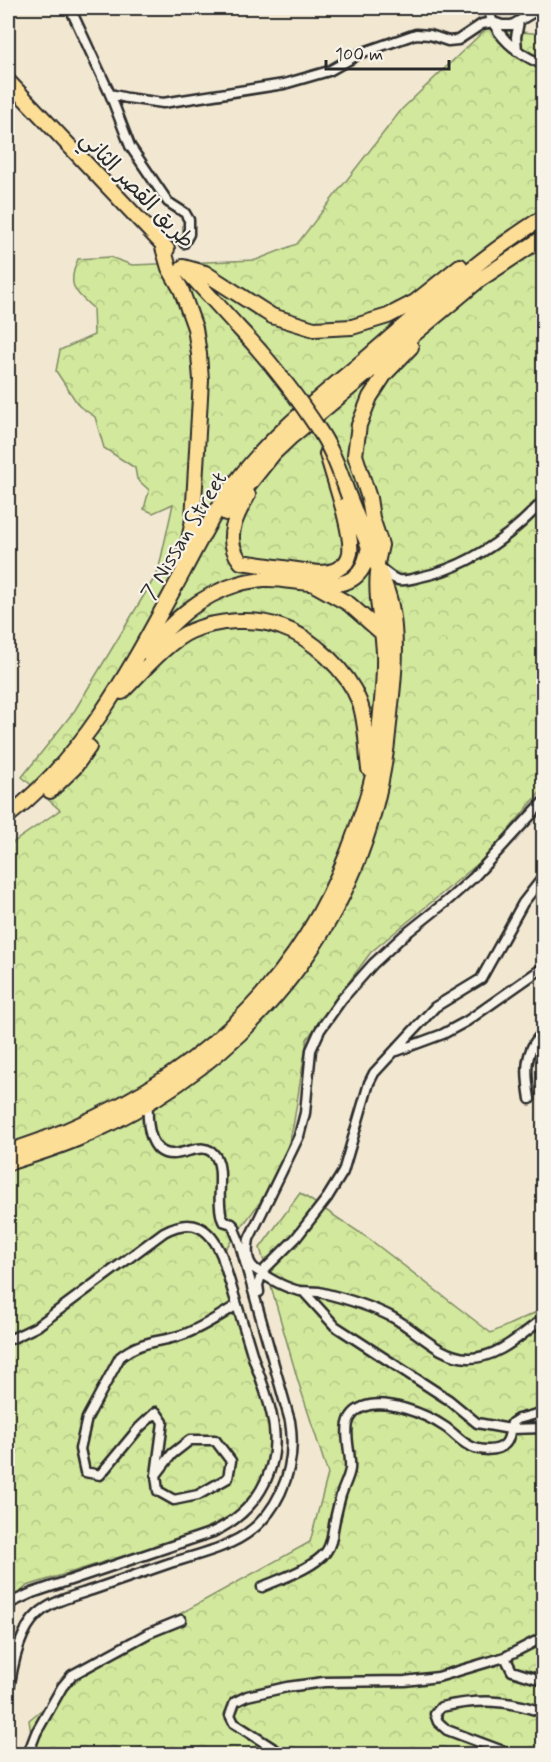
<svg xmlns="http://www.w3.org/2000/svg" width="551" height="1762" viewBox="0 0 551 1762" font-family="Mynerve,'Playpen Sans Arabic',sans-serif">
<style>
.forest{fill:url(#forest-crowns);stroke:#7e8a64;stroke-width:1.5}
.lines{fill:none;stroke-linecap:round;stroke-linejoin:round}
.street-casing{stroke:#2b2b2b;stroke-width:13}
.primary-casing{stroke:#2b2b2b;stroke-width:18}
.street{stroke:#f7f3e8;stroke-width:8}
.primary{stroke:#fdde96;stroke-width:14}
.primary-bridge-casing{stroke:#2b2b2b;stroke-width:18;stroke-linecap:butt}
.primary-bridge{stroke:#fdde96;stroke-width:14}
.labels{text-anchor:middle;stroke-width:4.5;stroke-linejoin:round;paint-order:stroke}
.street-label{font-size:22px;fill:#2b2b2b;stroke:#f7f3e8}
</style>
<defs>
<pattern id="forest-crowns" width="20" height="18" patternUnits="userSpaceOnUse" patternTransform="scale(1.5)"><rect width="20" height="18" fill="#d2e89c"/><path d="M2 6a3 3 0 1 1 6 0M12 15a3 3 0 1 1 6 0" fill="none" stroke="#b4c787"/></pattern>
</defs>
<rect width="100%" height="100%" fill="#f2e8d2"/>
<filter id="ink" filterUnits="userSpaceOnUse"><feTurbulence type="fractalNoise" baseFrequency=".0167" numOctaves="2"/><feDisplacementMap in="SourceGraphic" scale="12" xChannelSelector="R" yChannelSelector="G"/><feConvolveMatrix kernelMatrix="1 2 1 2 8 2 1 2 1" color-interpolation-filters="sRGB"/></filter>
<g filter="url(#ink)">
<!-- forest -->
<path class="forest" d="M486 29 543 34V789L485 858 371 952 307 1039 293 1127 280 1175 221 1255 273 1421 270 1481 247 1507 197 1533 27 1586 8 1603V846L60 810 22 777 75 710 158 572 173 504 153 513 144 509 149 490 137 479 135 468 104 448 95 417 79 406 56 371 60 350 94 335 93 308C73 291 67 284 78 259L110 257 132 265 256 260 297 244 402 109Z
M300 1193 368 1238 491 1333 543 1309V1754H34L29 1720 116 1649 310 1542 328 1474 298 1381 260 1248Z"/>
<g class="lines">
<defs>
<path id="street" d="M70 8 110 94 130 146 168 202 185 213 189 220V234L184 243
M488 8C495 37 517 54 544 65
M517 51 516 37 519 22
M110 94 127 98 163 103 284 84 329 71 361 53 416 34 430 35 448 41 458 40 482 24 493 22 502 25H512L541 8
M379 567C384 571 391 578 398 580 405 581 413 579 420 577 469 567 511 536 544 500
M544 801 474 877 447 901 403 936 373 964 342 999 320 1030 311 1050 305 1113 299 1136 249 1239C247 1249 246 1262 255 1269 268 1278 285 1288 300 1291 306 1292 313 1291 319 1292 344 1298 369 1305 392 1317 417 1330 438 1357 468 1358 497 1359 522 1334 544 1318
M397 1051 443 1034 467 1021 544 967
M530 1099C526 1074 523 1050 544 1032
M148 1103C147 1120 148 1155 173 1154 187 1154 206 1140 216 1157 225 1172 215 1201 223 1221L232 1224 235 1227
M259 1292 258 1285 262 1272 296 1238 327 1198 343 1172 369 1083 374 1073 435 1007 481 979 523 903 544 876
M304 1292 335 1326 449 1400 477 1423 510 1429 544 1428
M8 1337 11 1339 36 1327 164 1232C193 1217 210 1227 222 1256 232 1290 243 1323 253 1357 261 1380 271 1404 274 1428 279 1474 254 1513 213 1532L32 1593 10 1603 8 1623
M190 1440H215L231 1461 228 1478 198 1495 174 1500 158 1491 156 1475 172 1454Z
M156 1475 163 1422 156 1412 139 1428 100 1475 85 1472 80 1449 87 1418 120 1357C141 1340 158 1343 182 1335 202 1328 219 1316 237 1305
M262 1587C282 1578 312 1569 326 1552 331 1545 332 1538 333 1530 335 1518 338 1506 341 1495 344 1486 349 1477 350 1469 352 1448 336 1418 363 1407 386 1398 426 1414 445 1427 454 1433 461 1442 470 1446 480 1451 497 1452 505 1444 511 1438 509 1430 512 1423L518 1419 544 1412
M505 1657 512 1671 544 1681
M8 1698C11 1673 18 1631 38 1614 52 1601 74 1596 92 1590 118 1581 144 1572 170 1563 190 1557 211 1552 230 1543 277 1522 298 1470 290 1421L239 1241 232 1224
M28 1754 36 1733 62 1687 72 1675 149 1633 181 1620
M282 1754 234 1723 230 1715 235 1702 247 1696 287 1687 324 1682 405 1681 438 1677 505 1657 544 1637
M511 1754 447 1730 438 1722 435 1714 441 1707C479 1699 507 1699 544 1713"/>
<path id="primary" d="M8 81 167 249
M162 244 169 268 181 289 195 328 199 354 201 380 193 520 189 540 180 562
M183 267 205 273 272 316 314 329 352 327 388 316 415 302 460 266
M184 268 237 326
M248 495C235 517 223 540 241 562L318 573C331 573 347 569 350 553 353 532 333 476 327 454
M226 513 274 453 292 436 479 280 544 237
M377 563 381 545 372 518 369 498 355 455 359 425 370 397 385 374 411 347
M315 585 349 604 382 633
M146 651C175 620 196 597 238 584 246 581 256 580 265 579 290 577 341 596 359 573 365 566 367 556 369 547
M122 692C140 674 169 640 191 631 217 620 254 617 281 627 312 637 348 672 359 701 367 721 366 748 369 769
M50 791 74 768 89 747
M8 816C89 753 134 661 183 572 199 542 215 510 236 482 273 433 323 395 370 355 426 307 481 256 544 217
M8 1152C165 1101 287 1010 348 852 360 820 373 786 377 752 380 719 385 686 384 653 383 626 375 599 378 572
M8 1163C33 1155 60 1147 84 1136 256 1059 373 913 389 724 393 685 399 645 391 606 387 585 377 567 369 547 362 531 356 514 349 497"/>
</defs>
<!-- street casing -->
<use href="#street" class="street-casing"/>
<!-- primary casing -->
<use href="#primary" class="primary-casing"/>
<!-- street -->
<use href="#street" class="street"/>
<!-- primary -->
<use href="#primary" class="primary"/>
<defs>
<path id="primary-bridge" d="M237 326C268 358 296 395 321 433 333 452 341 475 349 497"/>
</defs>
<!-- primary-bridge casing -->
<use href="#primary-bridge" class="primary-bridge-casing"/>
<!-- primary-bridge -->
<use href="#primary-bridge" class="primary-bridge"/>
</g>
</g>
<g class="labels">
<!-- street labels -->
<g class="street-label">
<text transform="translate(138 189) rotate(46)" y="8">طريق القصر الثاني</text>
<text transform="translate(183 535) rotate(-59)" y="8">7 Nissan Street</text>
</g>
</g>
<!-- margin -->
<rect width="551" height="1762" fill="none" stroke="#f7f3e8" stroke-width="30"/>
<rect x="15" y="15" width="521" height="1732" fill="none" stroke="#2b2b2b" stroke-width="2" filter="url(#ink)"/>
<!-- scale -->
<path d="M326 60v9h123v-9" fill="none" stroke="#2b2b2b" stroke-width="3"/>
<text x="335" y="60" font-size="18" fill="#2b2b2b" stroke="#f7f3e8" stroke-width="4.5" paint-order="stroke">100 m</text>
</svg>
